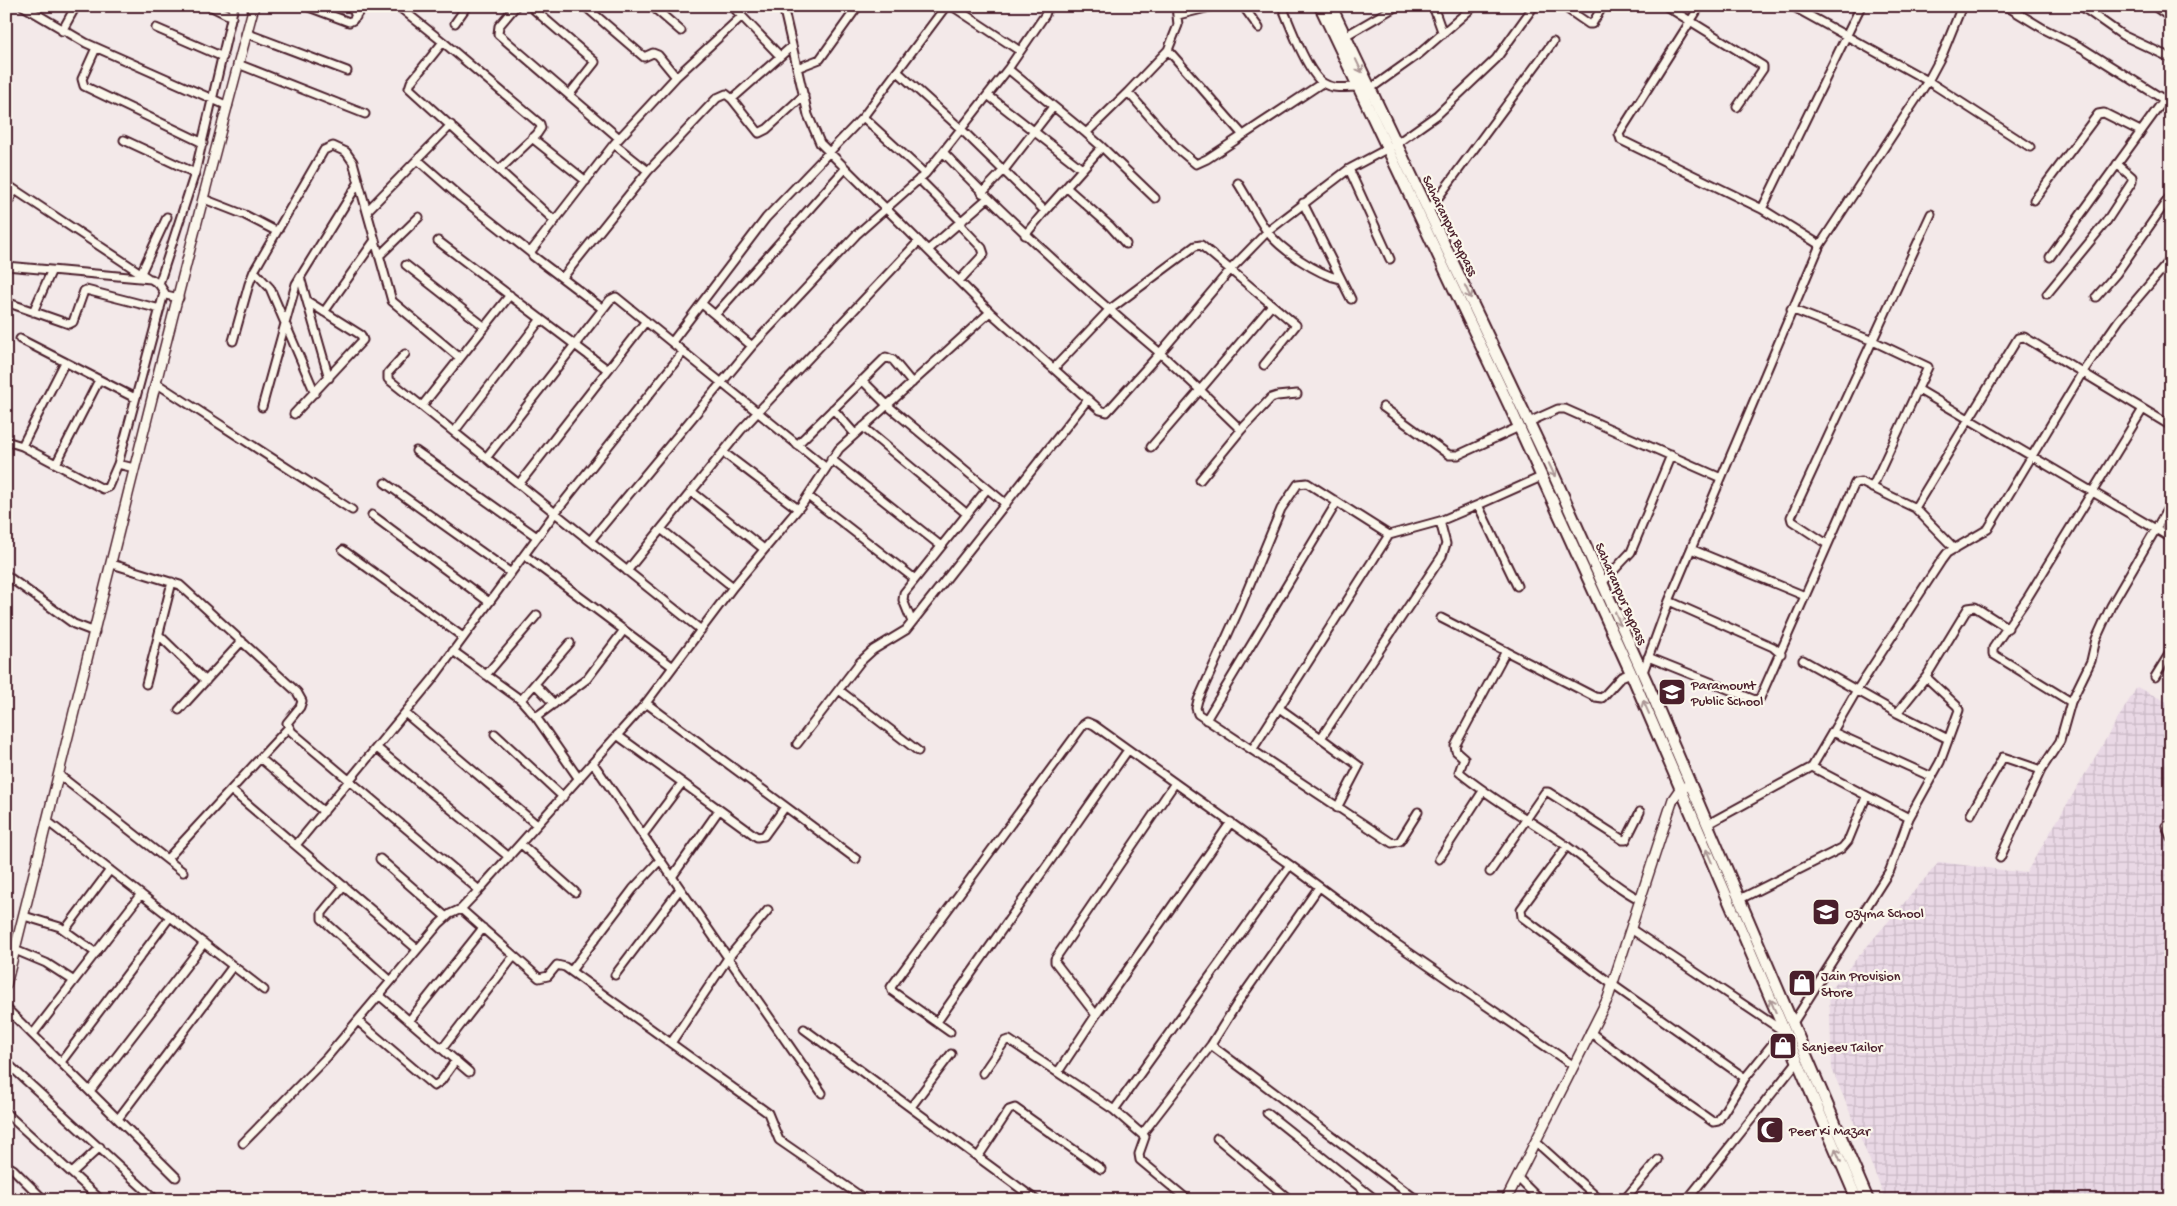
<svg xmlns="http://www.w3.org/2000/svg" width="2177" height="1206" viewBox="0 0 2177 1206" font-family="'Gochi Hand',sans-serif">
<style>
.industrial{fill:url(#industrial-grid)}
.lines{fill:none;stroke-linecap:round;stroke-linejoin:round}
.minor-casing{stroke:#4a1f2b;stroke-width:11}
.tertiary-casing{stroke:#4a1f2b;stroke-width:12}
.secondary-casing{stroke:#4a1f2b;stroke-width:14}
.minor{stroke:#fbf7ec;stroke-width:7}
.tertiary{stroke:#fbf7ec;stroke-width:9}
.secondary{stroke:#fbf7ec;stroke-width:10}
.oneway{stroke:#ab9695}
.labels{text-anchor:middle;stroke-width:4.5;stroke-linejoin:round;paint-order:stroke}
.street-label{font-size:14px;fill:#4a1f2b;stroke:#fbf7ec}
.poi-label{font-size:14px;fill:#4a1f2b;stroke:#fbf7ec;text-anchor:start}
</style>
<defs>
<pattern id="industrial-grid" width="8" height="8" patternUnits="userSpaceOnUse" patternTransform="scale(1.25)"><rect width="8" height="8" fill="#e9d8e5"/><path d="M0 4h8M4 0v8" fill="none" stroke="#c9b9c5"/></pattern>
</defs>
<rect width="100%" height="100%" fill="#f3e9e9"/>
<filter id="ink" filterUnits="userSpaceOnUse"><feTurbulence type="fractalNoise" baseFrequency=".02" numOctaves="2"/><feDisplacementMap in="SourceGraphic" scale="10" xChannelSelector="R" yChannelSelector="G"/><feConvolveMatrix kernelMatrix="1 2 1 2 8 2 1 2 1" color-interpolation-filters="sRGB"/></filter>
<g filter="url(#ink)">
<!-- industrial -->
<path class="industrial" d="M2137 687 2171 704V1200H1886L1832 1069 1829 991 1939 862 2026 873Z"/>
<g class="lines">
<defs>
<path id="minor" d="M23 6 86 43 228 106
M210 6 232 17
M306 6 349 22 353 20 363 6
M352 6 356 17
M398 6 443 42 540 124 541 128 537 134 499 170
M516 6 499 26 498 34 619 138
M530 6 595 62 569 95
M652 6 681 31
M732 6 780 56
M783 6 808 115 820 143 990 312 1100 410 1107 412 1160 353C1084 289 1012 224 943 152L1008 69
M952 6 1020 51
M1048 6 1045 15 1008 69 1086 133 1128 92
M1176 6 1178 25 1168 50 1242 134
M1243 6 1259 28
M1282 6C1290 25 1307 72 1323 83 1333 90 1347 87 1358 87
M1433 6 1443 34
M1563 6 1589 24H1592L1603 6
M1666 6 1763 66V69L1737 107
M1700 6 1619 134 1621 140 1762 209
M1792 6 1928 81 2030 147
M2006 6 2044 29 2082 48 2163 99
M2081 6 2122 35 2171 58
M2154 6 2171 18
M586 7 644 57 653 53 658 55 676 77
M1178 15 1214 6
M455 23 467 6
M156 28 223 57
M62 31 76 6
M246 33 347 71
M1345 36 1397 6
M443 42 411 82 409 88 555 221
M96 48 82 79 84 86 203 143
M1168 50 1128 92 1177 148 1196 164 1207 159 1322 83
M238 64 365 114
M797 68 820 59 858 6
M898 72 961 129 1045 211 1025 235
M1370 89 1419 54 1474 6
M989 96 1082 169
M732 99 792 46
M863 117 925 174
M532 138 586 181
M124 140 195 173
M614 144 648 171
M1102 147 1155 198
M418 160 460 197 531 253
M1349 169 1390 259
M919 179 962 222
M1238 183C1248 199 1256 215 1266 230 1280 249 1317 274 1340 279
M6 184 148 278
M1067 188 1110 226 1126 244
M982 193 1004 170 1053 107
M204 199 245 215 276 231
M2034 200 2098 114 2104 113 2140 131
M1303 203 1351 299
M6 205 15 190
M1429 210 1553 42
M367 211 451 125
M1045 211 1102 147 1086 133
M438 241 608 370
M1820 245 1762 209 1861 6
M928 250 988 198
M379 256 419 217
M2050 257 2171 90
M406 265 485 327
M6 266 151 279 159 284 166 295 179 298
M254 271 270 288 315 393
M141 273 167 217
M300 277 329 378
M563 277 648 171 717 98 726 94 732 99 759 133 767 129 804 95
M959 281 984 254 982 248 959 224
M159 284 195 173 234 6
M2047 294 2106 222 2132 182V177L2117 164
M2096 297 2116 274 2171 195
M6 302 69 324 73 322 84 291 86 290 160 309
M702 304 752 346
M1272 305 1200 390 1160 353 1230 270 1267 232 1349 169 1396 144 1437 115 1496 59 1534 6
M603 309 533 256 531 253 532 250 614 144 676 77 742 16
M1791 309 1873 341 1928 367 1872 488
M33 312 51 272
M324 312 375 240
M715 315 845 169
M20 339 135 398
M233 341 249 284 254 271 324 150 333 146 346 152 353 162 392 301 460 358
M672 342 766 218 863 117 946 6
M405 354 388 373V379L701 630
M1054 368 1109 310 1195 246 1201 245 1296 325 1264 365
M862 380 887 405 1006 504
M156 383 352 510
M1919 390 2171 538
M422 406 510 295
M262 407 296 284 359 182
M1383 407 1449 455H1458L1519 427
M833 409 855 434
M2143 409 2028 597 1993 648V654L2071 702 2091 661 2096 639 2111 606 2171 503
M294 414 363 340 361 335 307 301
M1529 422 1558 409H1565L1721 478
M863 427 967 514
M454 432 541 319
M6 441 22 446 103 489 108 487 118 464 134 468
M797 445 886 357 893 360 912 383
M22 446 65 362
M1151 447 1200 390 1241 430 1271 398 1277 396 1297 394
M416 451 537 537
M723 452 798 509
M486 458 610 300 616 297 825 467
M831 459 941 546
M56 464 99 380
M118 464 164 293
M1200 480 1241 430
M385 483 511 573
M519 484 646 321
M691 491 764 549
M808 496 915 579
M1478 505 1541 477
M372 515 489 602
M661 529 733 587
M1389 535 1307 483 1298 484 1281 509 1242 603 1198 700 1196 708 1198 714 1392 843 1400 841 1418 812
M590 541 752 346 856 235 925 174 943 152
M1827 544 1792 521 1791 517 1931 214
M1691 549 1805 596
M1955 549 1915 508 2018 338 2024 337 2171 426
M343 550 463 637
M524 555 673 667
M112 564 180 585 297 692 302 701 300 707 287 723 292 732 479 890 461 909 539 978 548 976 557 965 565 967 768 1113 779 1140 866 1200
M627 571 741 430 919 241
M6 575 74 624 95 632
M1602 583 1631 552 1671 455
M1669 601 1773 647 1781 654
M1441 618 1595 697 1602 698 1621 677 1631 673
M912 622 903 600 904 593 987 489
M159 635 206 681
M453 651 521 700 536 717 579 779
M1506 651 1455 746 1456 751 1464 758 1459 772C1494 801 1532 821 1568 847 1592 864 1613 886 1639 899
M1648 657 1755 700 1760 698 1855 483 1861 482 1915 508
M1803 660 1897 713 1948 739
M1643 672 1669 601 1820 245 1928 81 1943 53 1962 6
M486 675 537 615
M2155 677 2171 651
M146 684 172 582
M535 684 554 704
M839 690 918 751
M521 700 570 643
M646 703 856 859
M1279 708 1321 738 1442 556 1446 544 1440 521
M179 710 242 641
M405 713 537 825
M1897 713 1926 677 1968 608 1975 607 2008 628
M536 717 587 679 624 630
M1206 720 1337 502
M1833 732 1932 777
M495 734 563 797
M617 735 757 837 764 836 785 807
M1321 738 1359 766 1337 808
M797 744 860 662 873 650 906 630 1088 399
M377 748 509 857
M1252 750 1389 535 1440 521 1478 505 1517 586
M260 758 324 812
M593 763 822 1093
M1812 767 1909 818
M59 775 183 872
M231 790 417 949
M1971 814 2003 757 2041 770
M47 821 264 990
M1231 822 1096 1015 1055 962V959L1175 783 1290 865
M1708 824 1812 767 1857 690 1941 561 1947 553 1988 529 2082 373 2119 320 2171 259
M2166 826 2171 838
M643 835 682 783
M521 844 575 892
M296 845 432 680 555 513 683 352
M1567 846 1521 909 1522 917 1613 985 1745 1078
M2000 858 2041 770 2060 741 2071 702
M167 859 288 728
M380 859 446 917
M1439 859 1483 791
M1490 872 1545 792H1548L1623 840H1626L1640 812
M672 877 719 810
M344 886 322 913V919L391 981
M479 890 646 703 733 587 803 503 839 449 990 312
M1740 899 1842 848 1848 841 1866 797
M24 916 60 927 96 953
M65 930 110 870
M15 950 46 963 74 981
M571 971 633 889 660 860
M615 975 680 889
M379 995 469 1072
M6 1008 176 1177
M358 1021 434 1086 441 1081 456 1060
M409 1021 483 928
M937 1022 1128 750
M1793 1023 1890 870 1909 818 1940 762 1959 710 1957 706 1926 677
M804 1029 1036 1200
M950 1032 892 991 891 987 1084 724 1087 722 1094 725 1175 783
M1590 1032 1652 1079 1713 1122 1718 1121 1745 1078 1783 1031 1631 929
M33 1034 141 894
M671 1043 728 958 768 910
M1211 1045 1417 1200
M442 1049 514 956
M6 1062 156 1200
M61 1062 170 917
M1058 1072 1096 1015
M983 1073 1005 1041 1009 1040 1114 1110
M90 1091 204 943
M911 1107 951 1054
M6 1113 101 1200
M1267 1113 1376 1200
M118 1119 233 966
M1143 1133 1211 1045 1238 1002 1319 887
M1217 1138 1290 1200
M1536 1142 1600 1200
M243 1143 327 1057 439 924 450 914 461 909
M978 1157 1009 1110 1015 1108 1101 1169
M6 1165 13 1169 44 1200
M72 1173 100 1147
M1518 1178 1540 1200
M1188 1200 1140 1160 1139 1154 1145 1137 1114 1110 1290 865 1398 945 1574 1066
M1624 1200 1658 1160
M1687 1200 1797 1062"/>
<path id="tertiary" d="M2169 6 2171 7
M6 985C88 659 166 331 254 6
M1506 1200 1608 998 1673 799 1680 789 1690 785"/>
<path id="secondary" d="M1320 6 1509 405 1631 673 1857 1200
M1331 6 1553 473 1648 685 1868 1200"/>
</defs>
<!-- minor casing -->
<use href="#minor" class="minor-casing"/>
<!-- tertiary casing -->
<use href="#tertiary" class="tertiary-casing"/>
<!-- secondary casing -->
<use href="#secondary" class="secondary-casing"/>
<!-- minor -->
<use href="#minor" class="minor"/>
<!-- tertiary -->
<use href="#tertiary" class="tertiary"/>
<!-- secondary -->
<use href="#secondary" class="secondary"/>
</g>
<!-- one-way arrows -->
<defs><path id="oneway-shaft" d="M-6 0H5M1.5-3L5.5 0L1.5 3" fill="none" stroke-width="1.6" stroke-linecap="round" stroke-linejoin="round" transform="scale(1.25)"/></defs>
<g class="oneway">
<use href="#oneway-shaft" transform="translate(1359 66) rotate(65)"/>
<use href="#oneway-shaft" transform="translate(1468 292) rotate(65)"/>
<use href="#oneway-shaft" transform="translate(1552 470) rotate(65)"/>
<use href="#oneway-shaft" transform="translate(1618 619) rotate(66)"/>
<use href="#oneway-shaft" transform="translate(1646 707) rotate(-114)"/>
<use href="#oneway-shaft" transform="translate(1709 856) rotate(-113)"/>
<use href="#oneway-shaft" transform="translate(1773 1006) rotate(-113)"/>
<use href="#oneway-shaft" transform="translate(1838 1155) rotate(-113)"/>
</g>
</g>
<!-- icons -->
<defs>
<symbol id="school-square" viewBox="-11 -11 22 22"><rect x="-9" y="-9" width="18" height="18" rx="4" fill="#4a1f2b" stroke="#fbf7ec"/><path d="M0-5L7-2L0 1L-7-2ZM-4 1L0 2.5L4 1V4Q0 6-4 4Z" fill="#fff"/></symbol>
<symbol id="shop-square" viewBox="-11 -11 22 22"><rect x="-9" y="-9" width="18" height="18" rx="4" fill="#4a1f2b" stroke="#fbf7ec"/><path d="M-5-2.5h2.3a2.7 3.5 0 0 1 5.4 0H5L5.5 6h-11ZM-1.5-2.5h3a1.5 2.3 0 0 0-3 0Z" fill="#fff"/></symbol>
<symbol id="mosque-square" viewBox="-11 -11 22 22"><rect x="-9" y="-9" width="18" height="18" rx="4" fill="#4a1f2b" stroke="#fbf7ec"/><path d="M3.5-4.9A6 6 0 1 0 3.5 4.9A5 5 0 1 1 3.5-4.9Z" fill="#fff"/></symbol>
</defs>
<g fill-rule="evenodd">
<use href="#school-square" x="1656" y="676" width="32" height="32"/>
<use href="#school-square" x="1810" y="896" width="32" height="32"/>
<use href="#shop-square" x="1786" y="967" width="32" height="32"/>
<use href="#shop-square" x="1767" y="1030" width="32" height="32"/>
<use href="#mosque-square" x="1754" y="1114" width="32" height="32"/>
</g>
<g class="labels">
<!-- street labels -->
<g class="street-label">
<text transform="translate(1451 225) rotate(64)" y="5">Saharanpur Bypass</text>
<text transform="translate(1622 593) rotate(66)" y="5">Saharanpur Bypass</text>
</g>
<!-- poi labels -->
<g class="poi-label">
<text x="1691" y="689">Paramount<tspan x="1691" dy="16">Public School</tspan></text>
<text x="1845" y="917">Ozyma School</text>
<text x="1821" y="980">Jain Provision<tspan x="1821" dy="16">Store</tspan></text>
<text x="1802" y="1051">Sanjeev Tailor</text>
<text x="1789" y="1135">Peer Ki Mazar</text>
</g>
</g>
<!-- margin -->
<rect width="2177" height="1206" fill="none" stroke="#fbf7ec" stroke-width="25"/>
<rect x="12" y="12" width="2152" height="1181" fill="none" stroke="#4a1f2b" stroke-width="2" filter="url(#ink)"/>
</svg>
